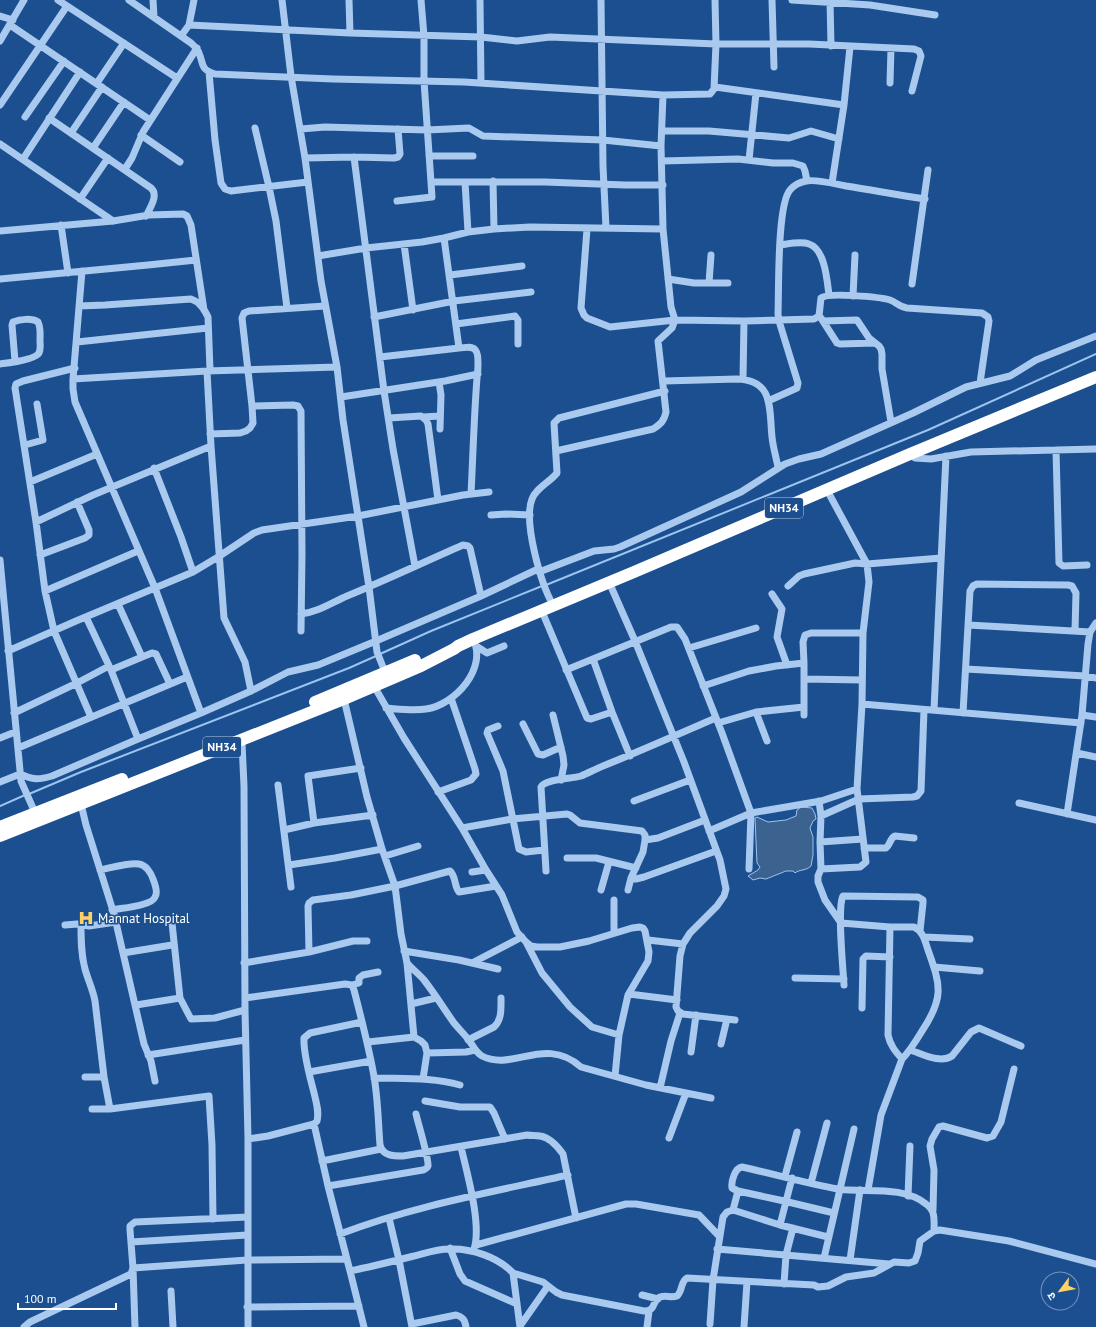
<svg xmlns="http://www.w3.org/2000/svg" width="1096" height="1327" viewBox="0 0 1096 1327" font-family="'PT Sans','Noto Sans Devanagari',sans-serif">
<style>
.water{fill:#3c6290;stroke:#9cc4f0}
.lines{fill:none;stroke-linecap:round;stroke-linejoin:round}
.stream{stroke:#9cc4f0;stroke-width:2}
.minor{stroke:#a9c9ee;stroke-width:7}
.highway{stroke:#fff;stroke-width:12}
.labels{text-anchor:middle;stroke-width:3;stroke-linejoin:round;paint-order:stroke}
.shield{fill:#1b4f8f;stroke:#bbcadd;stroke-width:1}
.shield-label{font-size:12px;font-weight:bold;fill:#fff}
.poi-label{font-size:13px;fill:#fff;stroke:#1b4f8f;text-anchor:start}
</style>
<rect width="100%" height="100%" fill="#1b4f8f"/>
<!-- water -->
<path class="water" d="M801 807 812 808 815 814 816 819 813 821 810 828 813 837V855L811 866C806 871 800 869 795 873L793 871H786L766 879 760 878 753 880 748 876 758 870 760 867 757 863 755 818 757 817 768 822 786 820 796 816 797 810Z"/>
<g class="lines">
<!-- stream -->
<path class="stream" d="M546 585 928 430 1096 354
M380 654 431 631 542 586
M29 794 81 772 349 668 376 656
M0 806 25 795"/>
<!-- minor -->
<path class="minor" d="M58 0 177 78
M129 0 191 43C194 46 198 49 199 53 204 65 200 69 215 74L333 79 464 82 663 95 710 94 714 89 716 44 715 0
M153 0 154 17
M282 0 291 76 305 158 321 281 337 367 343 420 369 587 377 652 385 672
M349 0 350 33
M480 0 481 83
M601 0 603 166 606 228
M772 0 774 67
M792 0 870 5 935 15
M830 0 831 46
M0 16 13 20
M10 25 150 120
M189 25 350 33 481 37 517 41 550 37 716 44H809L914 49 919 51 921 56 912 91
M181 36 189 25 194 0
M0 41 24 0
M209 72 215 140 221 183 225 189 231 191 308 182
M97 83 124 43
M890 83 891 48
M715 87 844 105 832 183
M0 105 67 6
M844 105 850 47
M25 117 64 61
M49 118 151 188C159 195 150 208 146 216
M255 128 269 187 276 221 287 308
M301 129 325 127 427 130 469 128 483 136 603 140 661 146 663 229 671 307 675 320 744 321 814 319 819 316 821 298C828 292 880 297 890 300 896 302 899 307 907 308L982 313 988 317 989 321 980 383
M662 131H709L789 138 811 131 839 139
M71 133 102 87
M141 135 180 162
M0 144 113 221
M661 146 663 95
M93 148 124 102
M429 156H473
M354 157 384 391 393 449 415 566
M305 158 354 157 394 158 398 157 400 154 398 129
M23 159 80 72
M749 160 756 93
M662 161 738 159 773 163H793L803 166 805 171 807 181
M125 169 132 158 143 132 197 48
M493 181 494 229
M431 182H545L625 185H663
M465 182 468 232
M80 199 108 158
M397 201 432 197 424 81V36L421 0
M61 225 68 273
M0 231 113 221 149 215 183 214 187 216 191 225 204 310
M444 238 459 348
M404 244 413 310
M780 245C788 244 801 241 809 244 825 249 827 280 829 295
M318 256 366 248 422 242 444 238 468 232 494 229 530 227 663 229
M82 271 73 379V389L75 402 155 588 201 713
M450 275 522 266
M0 279 148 265 196 260
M668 279 694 283H728
M709 283 711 255
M912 284 928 170
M853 296 855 255
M79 306 105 305 191 299C200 302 204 309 208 317L210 370
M374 317 454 301 531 292
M821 318 837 343 840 344 875 343
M823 321 857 320 869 338 879 346 881 349 882 354V369L891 422
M456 324 515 316 518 320V344
M77 342 208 328
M380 357 459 348C465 348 473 345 476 351 479 355 478 372 477 378 474 417 473 455 471 494
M0 364C8 363 35 360 39 353 41 349 40 345 40 340 40 334 41 328 38 322 32 318 20 319 13 322L12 325 15 361
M75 368 23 381 16 384 15 388 36 522 45 591 54 631 91 717
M207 371 211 446 224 618 245 662 251 691
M73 379 207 371 337 367
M743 379 744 321
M664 381 737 379C774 380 769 408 772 437 773 447 776 457 778 467
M439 382 441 395 440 429
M341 397 445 381 478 374
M768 401 797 388 798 383 779 321 778 314C779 290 777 205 790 190 794 185 801 182 806 181 817 179 835 184 846 186 872 190 898 195 925 199
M252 406 293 405 298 406 301 411 302 554 301 631
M423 417 440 416
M389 418 421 416 426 420 428 424 438 500
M210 434 240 433 246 431 250 428 253 423 252 406 242 318 244 313 249 311 325 306
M25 445 43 440 37 404
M1056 450 1059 563 1063 566 1087 565
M556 451 653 429C661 424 664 421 666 412L658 341 672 328 675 320 610 327 587 318 584 315 581 308 587 229
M910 454 915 458 931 459 971 452 1096 449
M154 468 181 537 193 572
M30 482 97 454
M491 515 506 514 530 515
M36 522 93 495 211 446
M40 555 85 538 89 535V530L77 502
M0 560 21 781 36 815
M539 572 594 551 614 549 620 547 741 492 785 464 799 459 821 454 913 413 966 387 1010 376 1036 360 1096 336
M609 582 635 641 684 762 720 860 726 889 724 896 717 906 690 933 683 944 680 956 676 1007 678 1011 683 1014 735 1020
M788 586 799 576 804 574 855 563 867 564 941 558
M45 591 138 551
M772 594 782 609 777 637 787 665
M553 605C541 584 523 522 532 499 536 488 550 482 557 473L554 423 559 418 665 391
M541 609 587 718 591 719 612 712
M301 614C318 612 331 603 347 596 386 580 424 562 463 545L468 546 470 548 481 596
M86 617 111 670 138 739
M968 625 1090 632
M476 646 487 653 504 646
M689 648 756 628
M8 651 76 621 193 572 218 557 254 533 262 530 358 516 463 495 489 492
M142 657 152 653 156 654 170 684
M593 659 612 712 630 756
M966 669 1085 676 1096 678
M111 670 142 657 118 604
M566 670 671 627H677L685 639 722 733 751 813 749 869
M804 679 862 680
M374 686 404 738 462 828 486 870 502 895 517 932 526 942 531 946 537 947H560L589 941 632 928 640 927 643 928 645 931 649 952 648 961 628 995 619 1035 615 1076
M703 686 749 671 776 666 804 663 803 642 805 635 811 633H863
M344 699 367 797 382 849 395 886 401 934 407 963 414 1037
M862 704 1081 723
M386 708C399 709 413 711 426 709 455 705 488 668 473 639
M934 710 946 456
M756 712 767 741
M14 713 77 683 109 666
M963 713 970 591 973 586 977 584 1068 585 1072 586 1076 593 1075 631
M553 715 563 756 564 765 561 780
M804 715V663
M1082 715 1096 717
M718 723 756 712 804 707
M523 724 538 754 543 755 561 747
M498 726 488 730 487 733 503 771 519 849 526 852 544 850
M0 738 15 732
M240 740 242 743 244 786 245 1010 248 1139V1327
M18 748 187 677
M1077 753 1096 757
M0 782 20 774C33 780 38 780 52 776L138 739 201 713 251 691 288 672 318 665 376 641 481 596 538 569
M278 785 291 887
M438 792 471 780 476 774 475 769 451 698
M634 801 690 780
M819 801 821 816 820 842 821 869 818 876V882L825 900 841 923 890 927H914C923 931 925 941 928 950 941 986 944 998 922 1031 916 1041 910 1051 902 1059L881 1115 868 1190
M1019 803 1096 820
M81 804 86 825 114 914 144 1044 151 1061 155 1081
M1067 814 1082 715 1088 644 1090 632 1096 623
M821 816 859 799 913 797 917 796 921 791 924 710
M314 823 308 776 361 768
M462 828 512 819 567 814 570 815 580 823 642 831 645 835V840L643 852 631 878 628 890
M284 830 314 823 373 815
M709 831 751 813 821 801 857 789
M645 840 658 838 705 820
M820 842 863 839
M864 848H886C890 845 890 838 895 836L914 838
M385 856 418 846
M567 858H596L636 868
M289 865 335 858 382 849
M821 869 860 867 866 862 857 789 862 704 863 633 869 582 867 564 827 490
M100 870C111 868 129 862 139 864 146 865 151 873 153 879 155 884 158 893 155 897 152 906 121 908 112 910
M546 871 541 787C545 779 571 779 581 776 588 773 596 769 603 766 641 751 678 734 716 718
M472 872 486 870
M631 878 636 879 644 877 716 851
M601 890 609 862
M172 923 180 998 191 1019 215 1018 245 1010
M65 925 77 924 89 926 116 922
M81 925C81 940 81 954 85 969 88 980 93 990 95 1001L104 1077
M890 927 888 1035C890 1045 895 1051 902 1059
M614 933V900
M924 937 970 939
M648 940 683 944
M526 942 542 973 570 1007 592 1027 619 1035
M404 951 459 960 498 969
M309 952 308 906 309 903 313 900 351 895 395 886 450 871C456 876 454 886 459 892L496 886
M123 953 172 945
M244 963 309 952 353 941H367
M407 963C412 969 419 974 424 980 435 994 444 1009 454 1023 459 1029 464 1034 468 1039 473 1045 475 1052 482 1056 513 1072 545 1035 581 1067L646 1085 711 1098
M472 963 522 937
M934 967 980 971
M795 978 844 979
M352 985 359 983V978L363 975 378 972
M844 985C843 968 837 907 843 896L918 897 923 900V903L920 931
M629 994 677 1000
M245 998 345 984 352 985 354 990C361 1017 368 1044 373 1071 378 1095 378 1120 380 1145 383 1156 393 1156 403 1156L527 1135C531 1136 536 1135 540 1136 549 1137 558 1147 563 1154L576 1218
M411 1004 436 998
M136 1005 180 998
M862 1008 863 959 866 956 890 957
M468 1040 494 1027C502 1020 501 1008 501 998
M368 1042 414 1037 421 1041 425 1045 427 1053 423 1079
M721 1044 727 1019
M910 1050C923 1054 940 1064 952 1056L971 1032 979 1028 1021 1046
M691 1052 696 1015
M427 1053 466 1052 475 1050
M148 1055 245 1040
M309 1072 371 1061
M85 1077H104L110 1109
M374 1078C403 1079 432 1077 460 1085
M660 1088 671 1041 680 1013
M425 1101 460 1107H490L494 1113 505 1139
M92 1109H110L209 1096 212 1145 213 1219
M314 1124 328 1186 350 1271C370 1267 390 1262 410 1257 423 1254 436 1249 449 1249 471 1248 498 1257 513 1273L520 1327
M669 1138 686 1093
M248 1139 268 1136 314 1124 317 1121C319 1113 317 1105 315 1097 311 1080 303 1055 304 1038L310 1033 362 1022
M461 1147C467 1173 482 1225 474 1249
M322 1161 381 1149
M785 1176 797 1132
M811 1183 827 1123
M328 1186 423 1170C425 1169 427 1169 428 1166 429 1159 418 1123 416 1114
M738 1191 732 1188C731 1181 735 1168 742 1167 774 1174 806 1183 838 1189 865 1193 903 1185 926 1204 936 1211 934 1220 934 1231
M908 1196 910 1146
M733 1210 780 1225 828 1237
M933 1210 934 1170 930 1146 932 1139 939 1127 943 1126 987 1138 993 1136 1001 1122 1014 1069
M389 1218 399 1260 412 1327
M780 1225 792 1178
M340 1234C413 1206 492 1192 568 1175
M131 1242 247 1235
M476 1245 626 1204H636L699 1215 719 1236
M450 1248 460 1274 465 1281 517 1304
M717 1249 889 1264
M824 1258 854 1129
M850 1260 860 1190
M350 1271 364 1327
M513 1273 543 1282 556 1292 562 1295 644 1311C657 1311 651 1301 660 1297 666 1295 671 1298 677 1296 683 1291 680 1282 687 1278L814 1285 818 1287 828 1286 846 1277 874 1273 894 1262 909 1263 915 1261 918 1253 920 1241 934 1231 940 1230 1009 1241 1096 1264
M784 1284 786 1255 793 1228
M171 1291 173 1327
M642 1295 658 1299
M247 1307 359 1306
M412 1324 456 1315C463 1317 465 1320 466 1327
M710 1324 713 1280 723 1217 727 1212 733 1210 738 1191 784 1201 834 1213
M520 1326 548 1286
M24 1327 30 1322 131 1274 133 1268 247 1260 346 1259
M135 1327 133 1268 130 1230V1226L135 1222 248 1217
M647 1327 649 1311
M744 1327 747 1282"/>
<!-- highway -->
<path class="highway" d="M315 702 415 660
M0 827 122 779
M0 836 344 699 421 666 454 649 458 646 473 639 634 572 910 454 1096 377"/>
</g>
<!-- icons -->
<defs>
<symbol id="hospital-bare" viewBox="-9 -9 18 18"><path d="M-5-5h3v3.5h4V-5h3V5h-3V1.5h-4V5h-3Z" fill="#ffd166" stroke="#1b4f8f" stroke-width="2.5" paint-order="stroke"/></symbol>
</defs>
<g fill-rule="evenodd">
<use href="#hospital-bare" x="75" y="907" width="22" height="22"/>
</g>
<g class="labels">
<!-- shield labels -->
<g class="shield">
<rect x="765" y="498" width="38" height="20" rx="3"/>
<rect x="203" y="737" width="38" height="20" rx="3"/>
</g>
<g class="shield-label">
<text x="784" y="512">NH34</text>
<text x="222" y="751">NH34</text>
</g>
<!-- poi labels -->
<g class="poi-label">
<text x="98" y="923">Mannat Hospital</text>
</g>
</g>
<!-- north arrow -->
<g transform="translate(1060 1291) rotate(238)"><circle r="19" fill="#1b4f8f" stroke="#7695bc"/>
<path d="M0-3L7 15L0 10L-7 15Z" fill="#ffd166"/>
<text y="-6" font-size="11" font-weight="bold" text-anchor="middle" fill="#ffffff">उ</text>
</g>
<!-- scale -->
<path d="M18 1303v6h98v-6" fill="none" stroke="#ffffff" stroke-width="2"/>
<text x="24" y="1303" font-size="12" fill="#ffffff" stroke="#1b4f8f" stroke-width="3" paint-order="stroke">100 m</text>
</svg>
